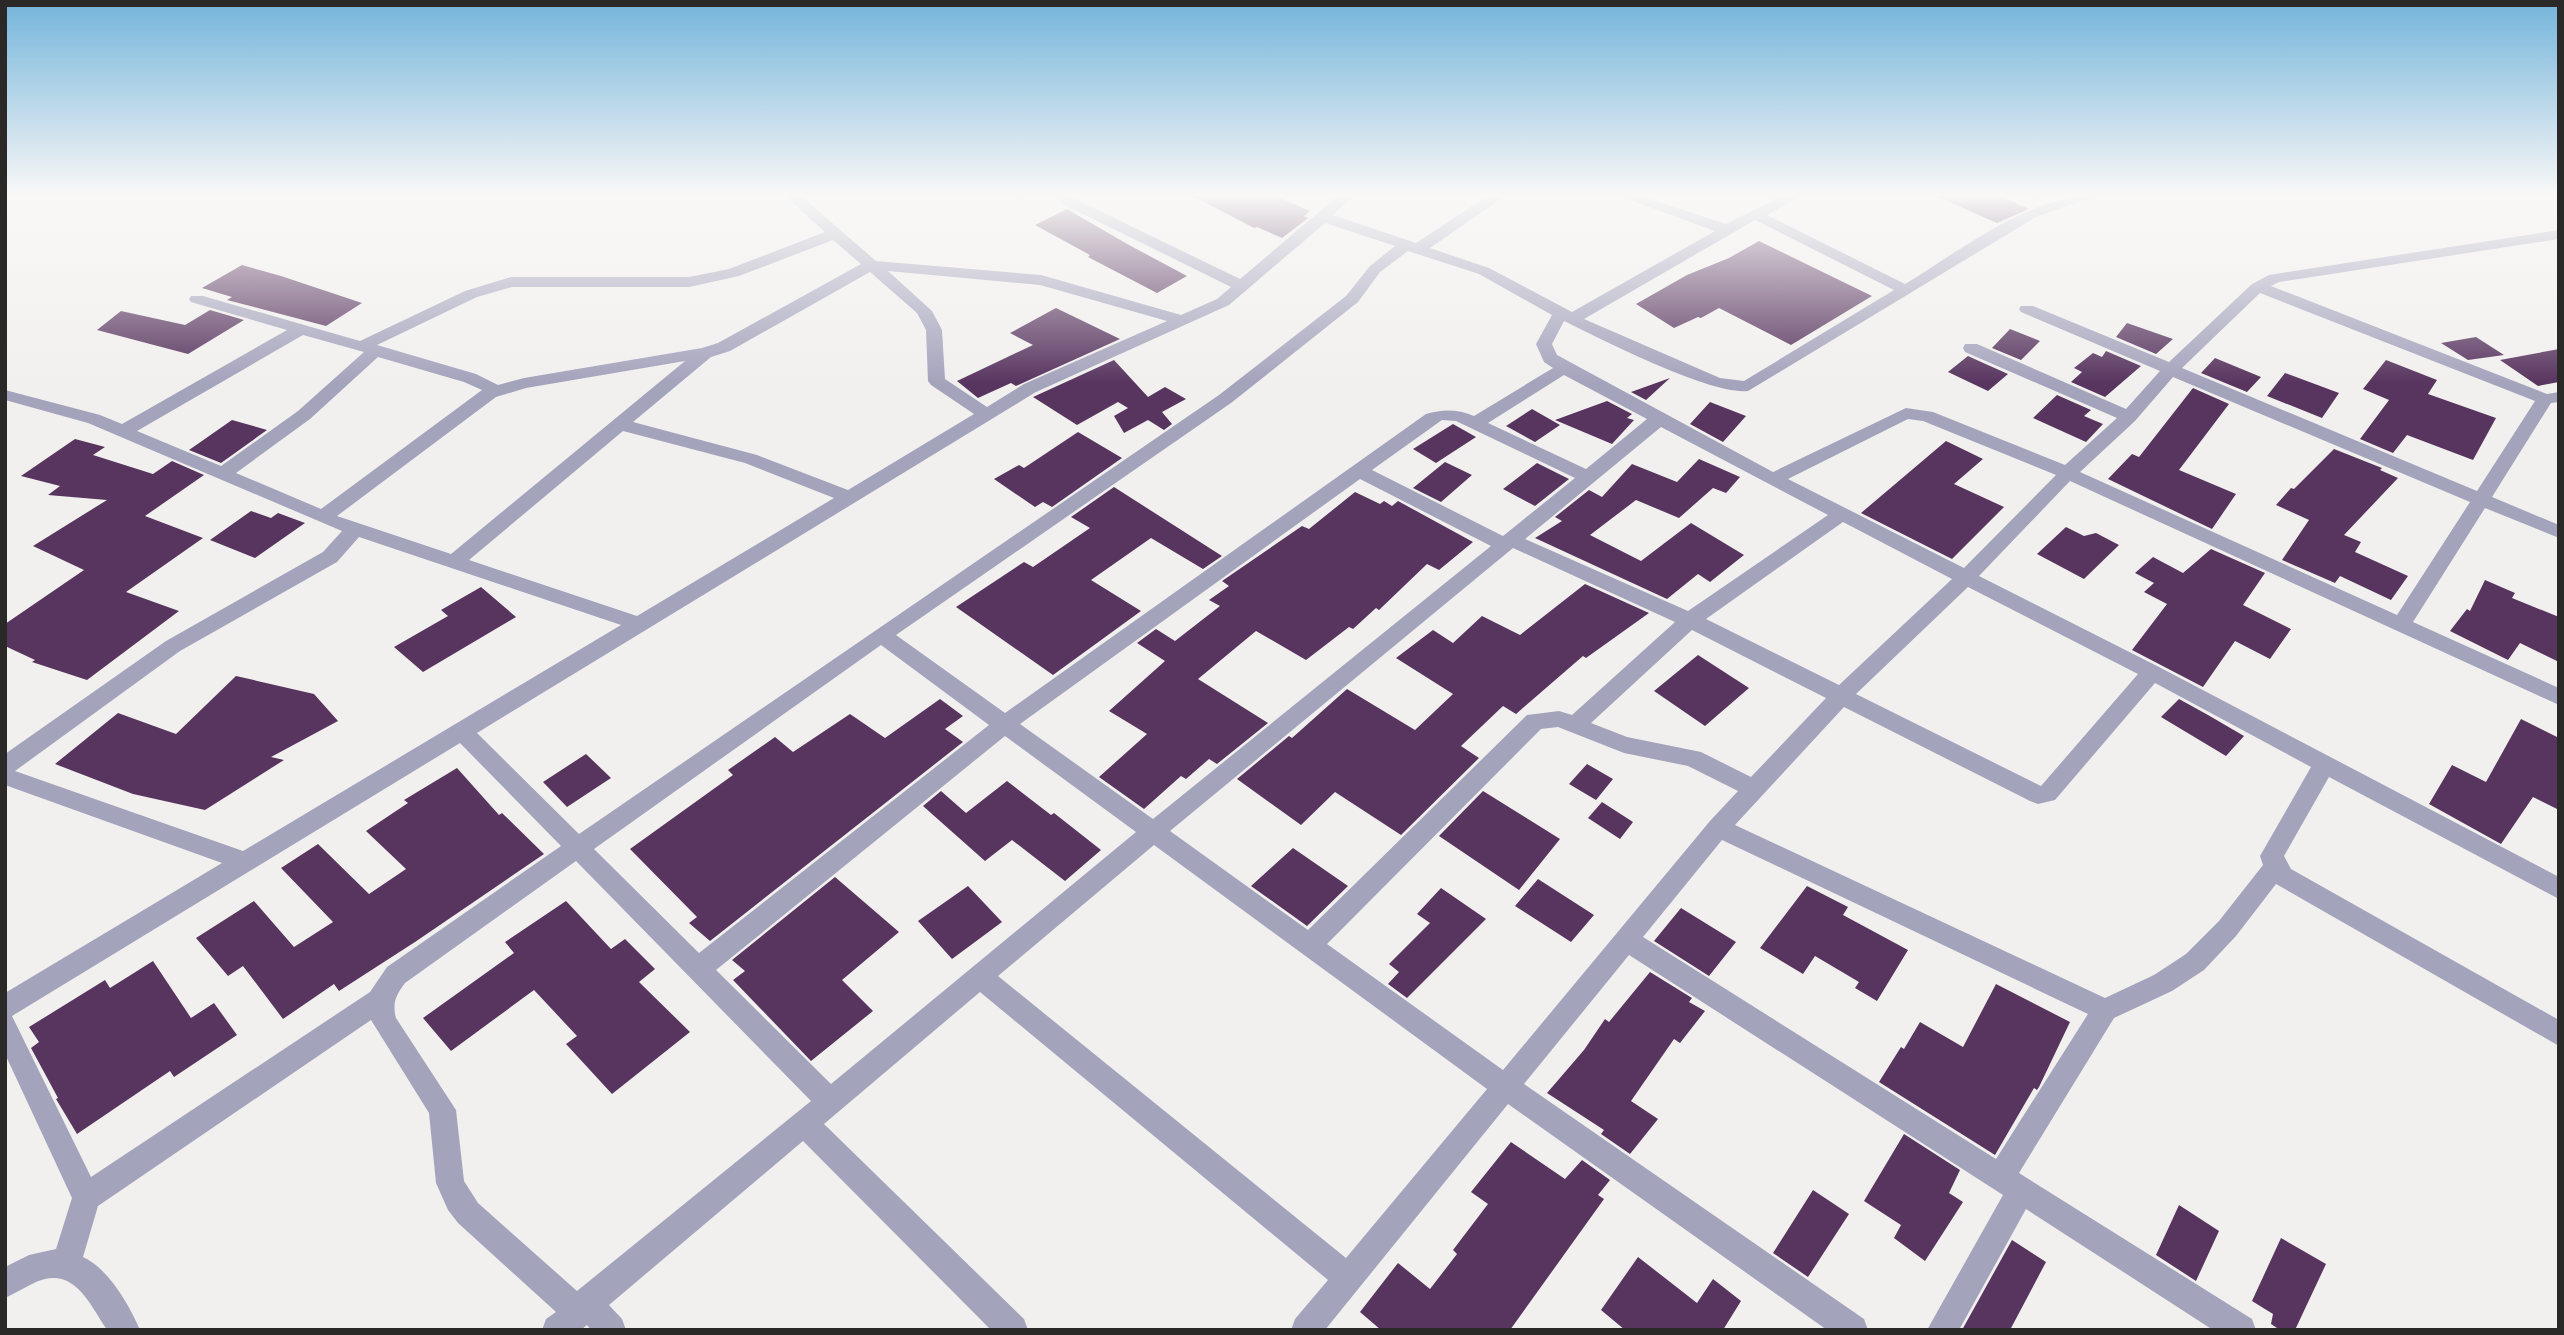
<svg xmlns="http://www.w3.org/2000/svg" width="2564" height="1335" viewBox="0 0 2564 1335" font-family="Spectral,serif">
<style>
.building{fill:#58355f}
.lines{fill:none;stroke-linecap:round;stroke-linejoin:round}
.minor{fill:#a4a3bc;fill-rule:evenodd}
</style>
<rect width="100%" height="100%" fill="#f2f0ee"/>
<!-- building -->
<path class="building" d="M1193 196H1275L1310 211 1304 216 1308 218 1282 238 1257 227 1254 228Z
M1936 196H2000L2029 209 1997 223Z
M1067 209 1129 245 1187 276 1157 293 1088 257 1090 255 1035 225Z
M1759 241 1872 296 1791 345 1719 308 1701 318 1698 317 1674 328 1636 304 1687 275 1729 258Z
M242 265 281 276 362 303 326 326 227 300 232 297 202 288Z
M1056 308 1120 339 1016 386 1011 383 978 398 957 381 1033 345 1010 333Z
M210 310 244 320 188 354 97 330 121 311 185 325Z
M2127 323 2173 339 2156 354 2116 337Z
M2010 329 2040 341 2021 360 1992 348Z
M2476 337 2504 355 2468 360 2441 343Z
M2559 349V382L2538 386 2500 360Z
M2106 351 2141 366 2105 397 2071 382 2082 372 2074 368 2093 353 2102 357Z
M1968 356 1979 361 2008 374 1988 391 1948 372Z
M2215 358 2261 377 2247 392 2201 373Z
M1114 360 1148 397 1165 387 1186 399 1162 412 1172 424 1164 430 1148 420 1124 433 1114 416 1128 408 1118 402 1077 425 1033 397Z
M2386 360 2437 380 2428 394 2496 418 2473 460 2407 435 2393 453 2360 439 2389 400 2363 389Z
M2285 373 2339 393 2322 418 2267 396Z
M1670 378 1646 400 1631 392Z
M2193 388 2229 404 2179 470 2236 494 2212 529 2108 479 2132 454 2139 457Z
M2057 395 2091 410 2084 416 2103 424 2086 442 2033 418Z
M1607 401 1632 414 1627 418 1634 420 1612 444 1555 420Z
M1710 402 1746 416 1723 442 1690 424Z
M1532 409 1560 425 1535 442 1506 426Z
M232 420 267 430 221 463 189 450Z
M1453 424 1476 437 1436 463 1413 449Z
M1078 432 1122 458 1052 507 1043 502 1035 507 994 479 1019 465 1024 468Z
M75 439 105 447 93 455 153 474 172 461 204 475 145 516 203 538 126 592 179 611 87 680 32 662 35 660 5 646V624L84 570 33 546 107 500 48 495 60 486 21 476Z
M1946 441 1983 459 1954 484 2004 507 1952 559 1861 513Z
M2334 449 2382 468 2380 470 2398 478 2344 535 2361 542 2355 552 2408 576 2391 600 2340 576 2335 583 2282 560 2309 520 2276 505 2291 488 2294 489Z
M1699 459 1740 477 1726 493 1713 488 1679 518 1636 500 1590 535 1641 561 1691 523 1744 555 1710 582 1698 574 1667 599 1535 538 1562 521 1555 517 1589 490 1602 497 1632 464 1677 482Z
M1445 462 1472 475 1441 502 1413 488Z
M1537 463 1569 479 1535 506 1503 489Z
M1114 487 1222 556 1203 569 1151 538 1091 580 1141 611 1053 675 956 607 1024 562 1033 567 1090 528 1071 517Z
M1355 492 1380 504 1384 501 1392 506 1398 501 1473 542 1439 570 1427 564 1379 610 1376 608 1353 629 1349 627 1306 660 1256 631 1198 679 1268 723 1217 764 1209 759 1186 779 1181 776 1144 809 1099 777 1147 734 1109 711 1165 661 1137 643 1156 629 1175 641 1220 606 1209 600 1229 586 1222 581 1302 526 1309 529Z
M251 511 271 518 278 513 305 523 255 558 210 540Z
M2066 527 2084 536 2096 533 2119 545 2084 579 2037 554Z
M2211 549 2265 573 2243 605 2291 629 2270 659 2235 641 2203 687 2132 650 2167 604 2144 592 2154 583 2135 573 2153 557 2183 573Z
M2485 580 2515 593 2512 598 2559 617V662L2520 643 2508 660 2450 631 2467 609 2470 611Z
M1585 584 1649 613 1586 658 1583 656 1516 714 1503 706 1461 746 1479 758 1401 835 1335 792 1301 825 1237 779 1289 736 1292 738 1347 689 1415 730 1453 694 1396 658 1433 630 1453 643 1482 616 1520 635Z
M481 587 516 617 423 672 394 647 448 616 441 610Z
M1698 655 1749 688 1705 726 1654 691Z
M236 676 314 694 338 721 271 757 284 760 205 810 133 794 55 764 118 713 176 734Z
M940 699 963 716 945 729 963 742 710 941 689 923 697 917 630 849 733 775 728 770 775 737 793 752 850 714 885 738Z
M2179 699 2208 715 2244 736 2226 756 2161 717Z
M2521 719 2559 738V810L2533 797 2501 844 2429 804 2452 765 2486 782Z
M586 754 611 778 567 807 543 782Z
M1587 764 1613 779 1596 800 1569 784Z
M457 768 499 815 502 813 544 854 415 942 339 991 334 984 283 1019 243 966 228 976 196 938 254 901 294 947 333 922 281 868 318 844 369 894 406 869 366 831 408 803 404 800Z
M1007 781 1051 815 1054 813 1101 850 1065 881 1012 840 985 861 923 806 941 791 966 813Z
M1483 791 1560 839 1519 890 1439 836Z
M1602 802 1633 822 1620 839 1588 818Z
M1293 848 1348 886 1307 926 1251 886Z
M835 877 899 932 842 980 873 1011 811 1061 733 980 745 971 732 960Z
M1538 879 1594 915 1571 942 1515 906Z
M968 886 1002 922 952 959 918 921Z
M1807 886 1848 907 1843 915 1908 950 1877 1001 1855 988 1859 982 1815 956 1803 974 1760 948Z
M1441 888 1486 919 1407 998 1388 984 1399 972 1389 964 1430 923 1417 914Z
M566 901 611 949 625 939 655 969 639 982 690 1032 612 1094 566 1044 577 1036 534 990 451 1051 423 1018 514 953 505 942Z
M1681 908 1736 942 1709 976 1654 941Z
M153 961 191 1018 214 1003 237 1035 174 1077 170 1071 77 1134 56 1099 58 1098 31 1048 39 1042 29 1027 105 980 110 988Z
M1650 972 1692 998 1689 1002 1705 1011 1680 1043 1674 1039 1631 1101 1658 1119 1630 1154 1601 1134 1604 1130 1547 1093 1584 1050 1605 1019 1609 1022Z
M1996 984 2070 1022 2039 1087 2037 1090 2034 1088 1995 1155 1879 1082 1901 1047 1904 1049 1920 1022 1963 1047Z
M1904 1134 1960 1170 1949 1193 1963 1202 1925 1261 1894 1238 1901 1225 1864 1201Z
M1511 1142 1565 1179 1582 1160 1610 1180 1598 1195 1604 1199 1510 1330H1381L1360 1312 1398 1263 1430 1289 1457 1254 1453 1250 1488 1204 1471 1192Z
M1813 1190 1849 1214 1808 1277 1773 1253Z
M2179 1205 2219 1231 2196 1281 2156 1255Z
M2281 1238 2326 1264 2295 1330H2280L2271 1324 2273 1314 2252 1301Z
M2012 1240 2046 1262 2010 1330H1962Z
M1638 1257 1697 1303 1713 1279 1741 1301 1723 1330H1625L1601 1310Z"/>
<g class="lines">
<!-- minor -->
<path class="minor" d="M785 196H801L876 261 1041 275 1181 315 1217 299 1231 287 1063 204 1061 201 1063 198H1073L1240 279 1338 196H1354L1333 215 1416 243 1488 196H1505L1430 248 1489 268 1572 312 1715 231 1619 196H1641L1726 224 1782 196H1801L1767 215 1905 284C1963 249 2027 196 2096 196L2036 217 1748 391C1710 395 1603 340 1564 321L1552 344 1557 355 1773 472 1906 408 1933 412 2065 465 2117 418 1965 352 1963 348 1965 344H1977L2126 409 2160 371 2021 312 2019 309 2021 306H2033L2169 362 2252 284 2269 275 2559 230V239L2279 282 2271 286 2547 394 2559 392V402L2551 403 2492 497 2559 525V538L2485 508 2413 622 2559 688V705L2070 481 1979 576 2159 667 2559 877V899L2329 777 2284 856 2291 869 2559 1020V1046L2276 884 2236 936 2204 970 2172 991 2114 1018 2019 1173 2252 1319 2256 1330H2213L2026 1209 1959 1330H1927L2003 1195 1629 955 1524 1084 1864 1319 1868 1330H1827L1508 1104 1325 1330H1291L1295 1319 1328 1280 980 992 824 1124 1024 1319 1028 1330H991L803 1141 609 1305 622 1319 626 1330H591L587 1325 581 1330H542L546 1319 556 1312 458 1223 448 1210 436 1183 429 1113 371 1020 98 1206 83 1257C108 1268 130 1306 140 1330H107C89 1303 74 1266 36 1282 25 1287 16 1293 5 1298V1267L29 1255 56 1249 72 1198 5 1054V993L222 863 5 785V754L166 641 323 552 342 531 88 423 5 400V390L100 415 122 424 287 330 191 302 189 299 191 296H203L360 341 465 291 511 277H689L729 269 825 232ZM1755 220 1894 290 1744 381 1720 378 1584 319ZM1325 223 1395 246 1370 266 1346 296 1219 395 579 834 477 733 1036 392 1229 305ZM833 240 861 264 718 343 702 348 524 378 498 385 476 374 377 345 477 297 512 287H689L739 276ZM1408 251 1479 274 1552 315 1536 344 1544 362 1553 368 1474 416C1457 409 1443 409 1426 414L1005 713 896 635 1231 403 1358 302 1380 272ZM888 271 1040 285 1167 321 1024 384 987 407 945 379 942 330 932 311ZM870 272 917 313 926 330 928 381 931 385 974 414 848 490 757 455 633 422 711 357 730 351ZM2260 293 2535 401 2477 491 2182 368ZM303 335 364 352 298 411 221 466 137 431ZM378 357 464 382 482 390 321 509 236 473 310 419ZM685 361 451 554 337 516 496 397 526 388ZM1564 375 1647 419 1586 469 1488 423ZM2173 377 2470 502 2397 615 2080 472 2135 421ZM1908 419 1923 421 2056 475 1964 568 1788 479ZM1442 420 1456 421 1575 478 1503 536 1372 470ZM1661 427 1828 515 1688 611 1525 539ZM623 431 745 463 834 498 637 616 469 560ZM1360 479 1491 546 1153 819 1020 724ZM1843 522 1952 579 1839 685 1706 619ZM359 537 621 625 243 851 15 771 180 651 337 562ZM1513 548 1675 622 1572 715 1559 711 1527 715 1308 930 1170 831ZM1968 587 2138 674 2041 786 1856 694ZM1692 630 1826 698 1751 777 1701 752 1627 737 1591 723ZM881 645 989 725 699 953 594 849ZM2155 683 2311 767 2260 856 2263 865 2219 921 2186 954 2154 975 2105 998 1735 825 1844 707 2030 801 2038 804 2055 800ZM1558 727 1624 753 1688 766 1738 791 1710 821 1503 1070 1327 944 1541 729ZM1005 736 1136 832 831 1084 716 970ZM460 743 561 846 387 967 370 992 91 1177 12 1016ZM1722 840 2088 1014 1996 1159 1643 937ZM1154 845 1487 1089 1346 1258 998 976ZM576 861 811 1101 577 1291 478 1203 464 1181 456 1110 396 1018C392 1003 396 995 405 983Z"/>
</g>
<!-- sky -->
<linearGradient id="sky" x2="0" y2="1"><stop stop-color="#73b4da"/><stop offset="0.51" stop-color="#f9f8f7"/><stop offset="1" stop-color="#f9f8f7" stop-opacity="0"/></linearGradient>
<rect width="2564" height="383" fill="url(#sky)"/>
<!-- border -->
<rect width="2564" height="1335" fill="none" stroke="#2a2928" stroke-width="14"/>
</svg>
